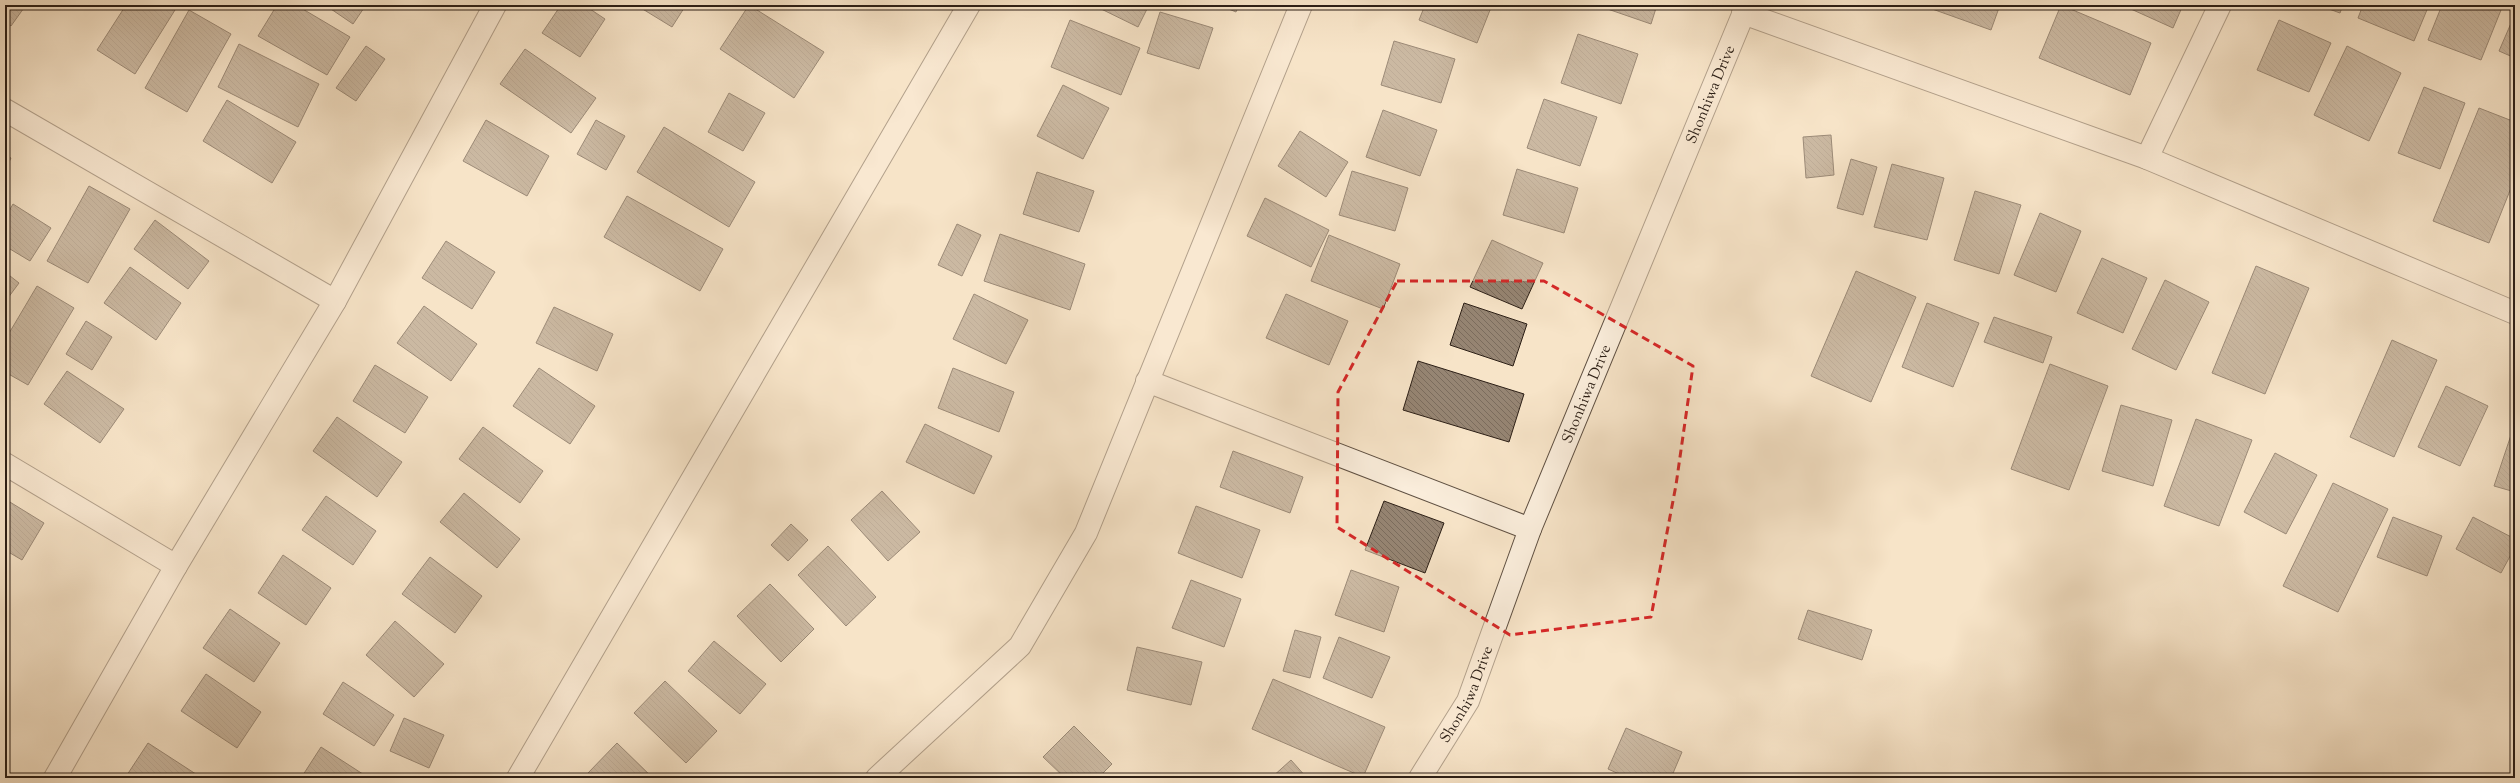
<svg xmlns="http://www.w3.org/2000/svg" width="2520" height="783" viewBox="0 0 2520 783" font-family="'Sorts Mill Goudy',serif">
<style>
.building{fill:url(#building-back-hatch);stroke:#2c1f16}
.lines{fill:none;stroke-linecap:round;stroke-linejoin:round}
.minor-casing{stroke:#5f5042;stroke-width:24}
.minor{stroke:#faeddb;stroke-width:22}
.marked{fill:none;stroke:#d62828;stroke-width:3;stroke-dasharray:8 5;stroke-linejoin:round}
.labels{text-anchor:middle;stroke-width:3;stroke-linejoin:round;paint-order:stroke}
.street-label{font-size:15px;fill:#2c1f16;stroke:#faeddb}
</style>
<defs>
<pattern id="building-back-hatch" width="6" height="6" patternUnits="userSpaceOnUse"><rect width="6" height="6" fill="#968573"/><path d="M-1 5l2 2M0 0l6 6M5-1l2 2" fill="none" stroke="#7b6c5d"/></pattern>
</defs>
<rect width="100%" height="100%" fill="#f7e4c8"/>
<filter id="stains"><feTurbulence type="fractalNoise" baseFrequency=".005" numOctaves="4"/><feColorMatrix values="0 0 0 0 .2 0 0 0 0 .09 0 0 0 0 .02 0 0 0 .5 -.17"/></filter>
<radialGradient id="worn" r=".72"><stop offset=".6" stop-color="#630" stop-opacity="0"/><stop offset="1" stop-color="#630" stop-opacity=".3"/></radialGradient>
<!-- building -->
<path class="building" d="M5 5H26L11 26 5 21Z
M126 5H167L175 10 135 74 97 50Z
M277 5H296L350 37 327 75 258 36Z
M325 5H366L353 24Z
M561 5H584L605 19 580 57 542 33Z
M636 5H686L672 27Z
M749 5 824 52 794 98 720 49Z
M1093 5H1149L1138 27Z
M1219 5H1239L1236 12Z
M1425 5H1492L1477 43 1419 20Z
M1596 5H1657L1651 24Z
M1921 5H2000L1991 30Z
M2061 5 2151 43 2130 95 2039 58Z
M2122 5H2183L2173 28Z
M2318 5H2343L2340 13Z
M2363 5H2429L2414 41 2358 18Z
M2442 5H2503L2481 60 2428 40Z
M189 10 231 34 187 112 145 88Z
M1160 12 1213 28 1199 69 1147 53Z
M2515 14V58L2499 51Z
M1070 20 1140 48 1121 95 1051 67Z
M2279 20 2331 43 2309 92 2257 70Z
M1578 34 1638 54 1621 104 1561 83Z
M1394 41 1455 59 1441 103 1381 85Z
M239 44 319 84 298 127 218 87Z
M366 46 385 59 356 101 336 88Z
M2347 46 2401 73 2369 141 2314 115Z
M525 49 596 98 571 133 500 84Z
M1063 85 1109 108 1083 159 1037 136Z
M2424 87 2465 103 2440 169 2398 153Z
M729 93 765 113 743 151 708 132Z
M1544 99 1597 117 1580 166 1527 148Z
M227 100 296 142 272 183 203 141Z
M2479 108 2515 122V178L2489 243 2433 221Z
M1383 110 1437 130 1420 176 1366 157Z
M486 120 549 156 527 196 463 161Z
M596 120 625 136 606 170 577 154Z
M664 127 755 182 729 227 637 172Z
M1300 131 1348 162 1326 197 1278 166Z
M1831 135 1834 175 1806 178 1803 137Z
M5 155 11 158 5 170Z
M1851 159 1877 167 1863 215 1837 208Z
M1892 164 1944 178 1927 240 1874 227Z
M1517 169 1578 188 1564 233 1503 215Z
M1352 171 1408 188 1395 231 1339 215Z
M1037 172 1094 191 1079 232 1023 214Z
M89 186 130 209 88 283 47 261Z
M1975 191 2021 205 1999 274 1954 260Z
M627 196 723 249 700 291 604 237Z
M1265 198 1329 230 1311 267 1247 236Z
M13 204 51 228 30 261 5 246V218Z
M2040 213 2081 231 2056 292 2014 275Z
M155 220 209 261 188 289 134 249Z
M957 224 981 235 962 276 938 265Z
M1000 234 1085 264 1070 310 984 281Z
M1329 235 1400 264 1383 309 1311 281Z
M1492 240 1543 263 1522 309 1470 287Z
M446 241 495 272 472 309 422 278Z
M2102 258 2147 278 2123 333 2077 313Z
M2256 266 2309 288 2265 394 2212 373Z
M130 267 181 303 156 340 104 303Z
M1856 271 1916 297 1871 402 1811 376Z
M5 272 19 283 5 302Z
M2165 280 2209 302 2176 370 2132 349Z
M37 286 74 308 28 385 5 372V340Z
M974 294 1028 320 1006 364 953 339Z
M1286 294 1348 321 1329 365 1266 338Z
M1464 303 1527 324 1513 366 1450 345Z
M1927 303 1979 323 1953 387 1902 367Z
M424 306 477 344 451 381 397 343Z
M554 307 613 334 597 371 536 343Z
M1994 317 2052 337 2043 363 1984 342Z
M86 321 112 337 92 370 66 354Z
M2392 340 2437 360 2394 457 2350 437Z
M1418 361 1524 394 1509 442 1403 410Z
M2050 364 2108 386 2069 490 2011 469Z
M375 365 428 397 405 433 353 401Z
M539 368 595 406 570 444 513 406Z
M953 368 1014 392 999 432 938 408Z
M67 371 124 409 100 443 44 404Z
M2446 386 2488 406 2460 466 2418 447Z
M2121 405 2172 420 2153 486 2102 471Z
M337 417 402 462 377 497 313 451Z
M2196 419 2252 440 2219 526 2164 506Z
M925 424 992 456 974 494 906 462Z
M483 427 543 471 520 503 459 459Z
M2513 429H2515V492L2494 486Z
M1233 451 1303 477 1290 513 1220 487Z
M2275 453 2317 475 2286 534 2244 512Z
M2333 483 2388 509 2338 612 2283 586Z
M882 491 920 532 888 561 851 520Z
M464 493 520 539 497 568 440 522Z
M326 496 376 531 353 565 302 530Z
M5 499 44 523 22 560 5 550Z
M1384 501 1444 523 1425 573 1365 550Z
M1196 506 1260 530 1242 578 1178 553Z
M2393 517 2442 536 2427 576 2377 557Z
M2473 517 2515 539V547L2501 573 2456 549Z
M791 524 808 540 788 561 771 545Z
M828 546 876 597 846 626 798 575Z
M283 555 331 588 306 625 258 593Z
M430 557 482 596 455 633 402 594Z
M1351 570 1399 587 1384 632 1335 615Z
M1191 580 1241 599 1224 647 1172 628Z
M770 584 814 629 781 662 737 616Z
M230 609 280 643 254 682 203 648Z
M1808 610 1872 630 1862 660 1798 639Z
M395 621 444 664 414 697 366 655Z
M1295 630 1321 637 1310 678 1283 671Z
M1339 637 1390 657 1372 698 1323 678Z
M714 641 766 684 740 714 688 671Z
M1137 647 1202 662 1191 705 1127 690Z
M206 674 261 712 237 748 181 711Z
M1273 679 1385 727 1363 777 1252 729Z
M665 681 717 731 686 763 634 713Z
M343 682 394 715 374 746 323 714Z
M404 718 444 735 429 768 390 751Z
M1074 726 1112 764 1098 778H1065L1043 757Z
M1626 728 1682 752 1671 778H1628L1608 769Z
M148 743 202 778H125Z
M617 743 653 778H593L588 773Z
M321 747 369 778H301Z
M1291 760 1307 778H1271Z"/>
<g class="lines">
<defs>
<g id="minor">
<path d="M1743 13 2147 158 2515 313"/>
<path d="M5 110 335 301"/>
<path d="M2147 158 2220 5"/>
<path d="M1147 381 1530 529"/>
<path d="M5 464 176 566"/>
<path d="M55 778 176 566 335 301 495 5"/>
<path d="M518 778 969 5"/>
<path d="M877 778 1020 646 1086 533 1301 5"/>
<path id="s1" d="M1420 778 1468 701 1530 529 1747 5"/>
</g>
</defs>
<!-- minor casing -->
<use href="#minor" class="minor-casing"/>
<!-- minor -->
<use href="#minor" class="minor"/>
</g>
<!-- marked area -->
<path d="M0 0H2520V783H0ZM1397 281H1544L1693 366 1676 485 1651 617 1510 635 1337 527 1338 392Z" fill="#f7e4c8" fill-opacity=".55" fill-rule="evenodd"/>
<path class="marked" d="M1397 281H1544L1693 366 1676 485 1651 617 1510 635 1337 527 1338 392Z"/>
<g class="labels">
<!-- street labels -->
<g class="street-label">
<text dy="5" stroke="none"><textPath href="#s1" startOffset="744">Shonhiwa Drive</textPath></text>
<text dy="5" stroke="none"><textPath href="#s1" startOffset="420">Shonhiwa Drive</textPath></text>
<text dy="5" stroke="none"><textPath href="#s1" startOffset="96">Shonhiwa Drive</textPath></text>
</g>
</g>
<!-- margin -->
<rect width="2520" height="783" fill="none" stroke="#f7e4c8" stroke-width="20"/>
<rect x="6" y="6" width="2508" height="771" fill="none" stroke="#2c1f16" stroke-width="2"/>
<rect x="10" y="10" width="2500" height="763" fill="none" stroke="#2c1f16"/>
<rect width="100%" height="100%" filter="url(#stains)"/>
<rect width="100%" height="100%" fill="url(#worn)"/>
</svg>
